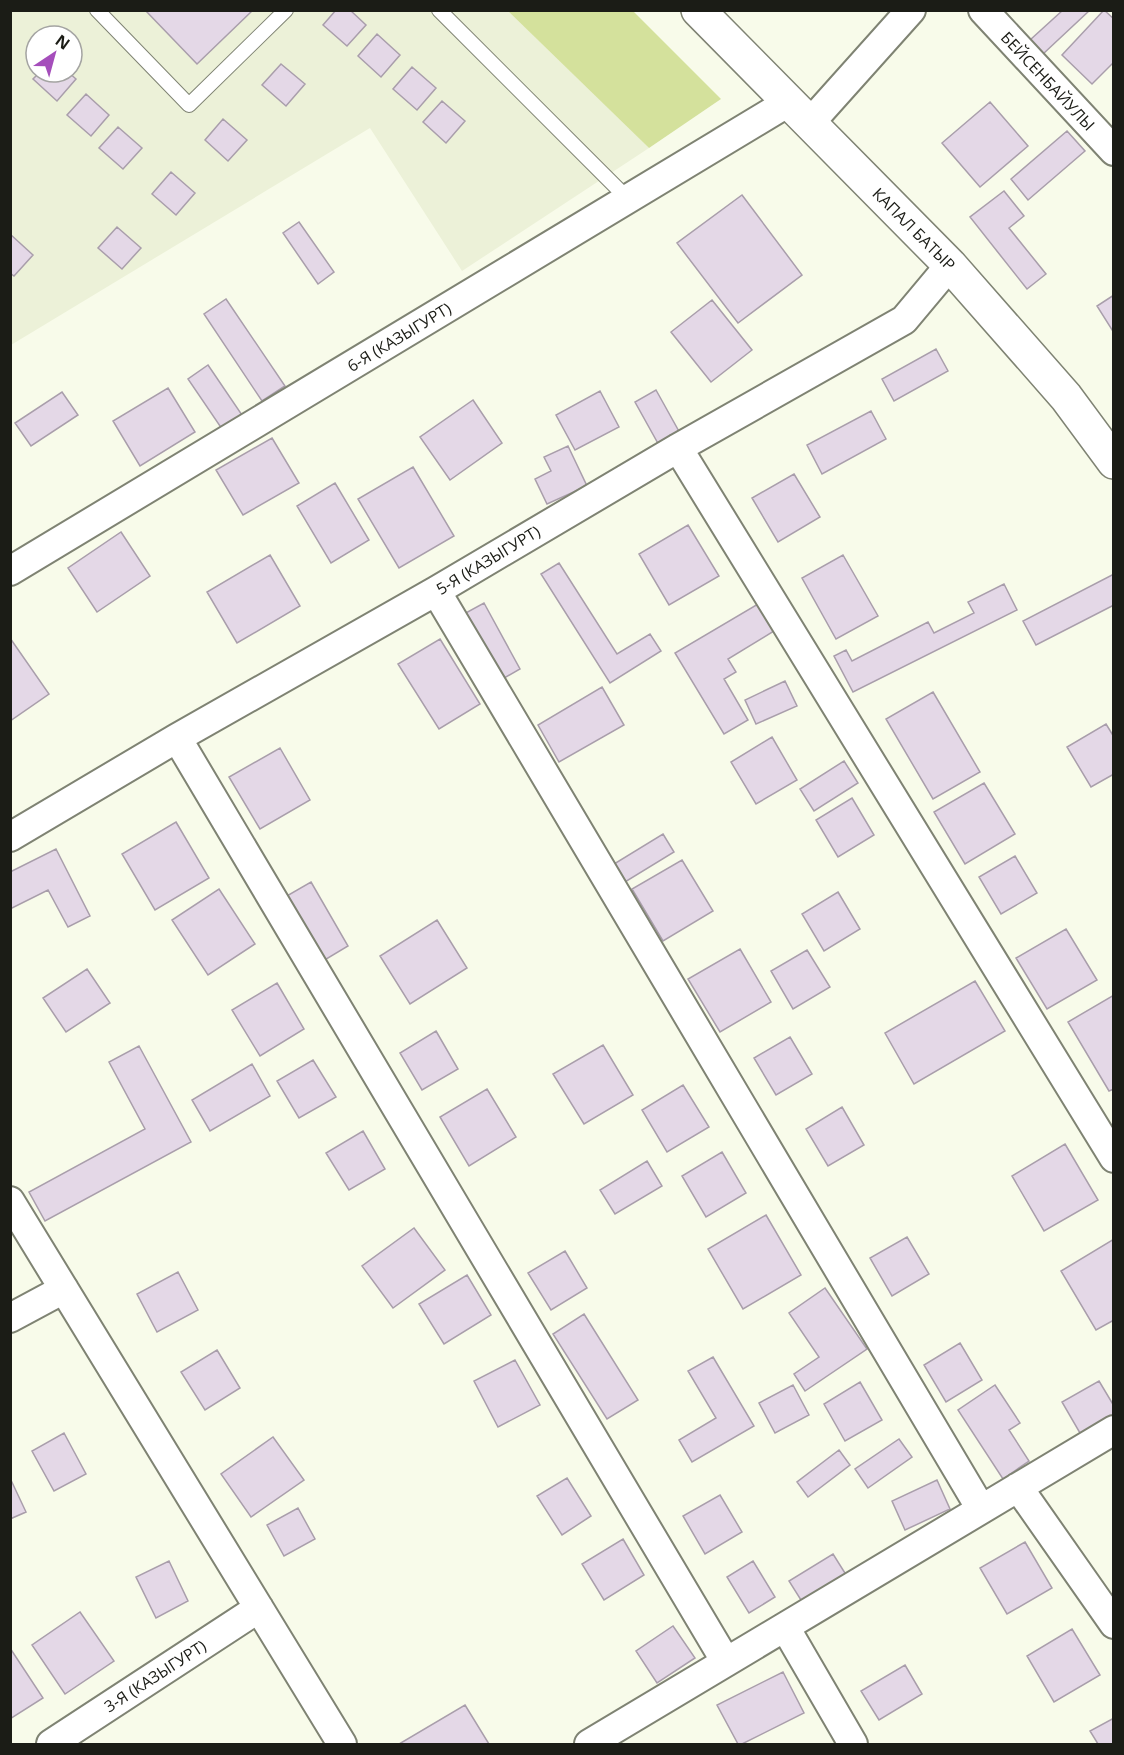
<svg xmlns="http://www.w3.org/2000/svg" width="1124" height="1755" viewBox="0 0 1124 1755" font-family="'Open Sans',sans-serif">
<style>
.built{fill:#ecf1d8;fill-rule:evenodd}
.green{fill:#d4e19c}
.building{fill:#e4d8e7;stroke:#a99eab;stroke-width:1.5}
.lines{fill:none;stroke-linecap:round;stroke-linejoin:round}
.lane-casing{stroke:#7f8373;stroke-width:16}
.street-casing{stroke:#7f8373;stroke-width:32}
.secondary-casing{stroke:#7f8373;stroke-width:36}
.lane{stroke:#fff;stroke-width:14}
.street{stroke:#fff;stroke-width:28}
.secondary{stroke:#fff;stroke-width:33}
.labels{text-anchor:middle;stroke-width:6;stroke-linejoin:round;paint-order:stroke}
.street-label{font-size:16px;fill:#1b1c16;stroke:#fff}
</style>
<rect width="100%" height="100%" fill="#f8fbea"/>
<!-- built -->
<path class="built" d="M11 11H508L649 148 462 271 370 128 11 345ZM36 36H72V72H36Z"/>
<!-- green -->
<path class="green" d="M508 11H633L721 99 649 148Z"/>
<!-- building -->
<path class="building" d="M145 10H253L197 64Z
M336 10H350L366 25 347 46 323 25Z
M1063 10H1090L1043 54 1030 40Z
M1104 10 1114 19V62L1092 84 1062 55Z
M377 34 400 55 381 77 358 56Z
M281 64 305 84 286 106 262 85Z
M412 67 436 88 417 110 393 89Z
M40 72H68L76 79 57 101 33 79Z
M86 94 109 115 91 136 67 115Z
M442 101 465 121 446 143 423 122Z
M990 102 1028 146 980 187 942 143Z
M223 119 247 140 228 161 205 140Z
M118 127 142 148 123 169 99 148Z
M1067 131 1085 151 1028 200 1011 179Z
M171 172 195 193 176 215 152 194Z
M1004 191 1024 216 1009 228 1046 274 1027 289 970 217Z
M742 195 802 275 738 323 677 243Z
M299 222 334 272 318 284 283 233Z
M117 227 141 248 122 269 98 248Z
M10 234 33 255 14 276 10 273Z
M1114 295V333L1097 306Z
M226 299 285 386 262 401 204 314Z
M712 300 752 350 711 382 671 332Z
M936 349 948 371 894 401 882 379Z
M208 365 242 415 222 429 188 379Z
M168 388 195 432 140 466 113 421Z
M656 390 681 435 660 447 635 402Z
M600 391 619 427 575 450 556 415Z
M62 392 78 415 31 446 15 423Z
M473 400 502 443 450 480 420 437Z
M871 411 886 439 822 474 807 445Z
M272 438 299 483 243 515 216 470Z
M568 446 587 486 547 504 535 479 551 471 544 457Z
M413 467 454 536 399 568 358 499Z
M794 474 820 517 778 542 752 498Z
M335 483 369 540 331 563 297 506Z
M688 525 719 576 669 605 639 554Z
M121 532 150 576 97 612 68 568Z
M270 555 300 606 237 643 207 592Z
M843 555 878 616 836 639 802 578Z
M559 563 617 654 650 634 661 651 610 683 541 574Z
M1114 574V605L1036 645 1023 621Z
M1004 584 1017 610 853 692 834 656 846 650 852 661 928 622 934 633 974 613 968 602Z
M484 603 520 669 499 681 462 615Z
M758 604 774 631 728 659 736 672 724 679 748 720 724 734 675 653Z
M10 638 49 694 10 721Z
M440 639 480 704 439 729 398 664Z
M785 681 797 706 756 724 745 700Z
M602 687 624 725 559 762 538 725Z
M933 692 980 772 933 799 886 719Z
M1106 724 1114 737V774L1091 787 1067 747Z
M772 737 797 780 756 804 731 762Z
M280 748 310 800 260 829 229 777Z
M844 761 858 783 814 811 800 789Z
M984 783 1015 834 965 864 934 812Z
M852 798 874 835 838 857 816 820Z
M176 822 209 878 155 910 122 854Z
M663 834 674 852 625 882 614 864Z
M56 849 90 916 68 927 48 890 10 909V872Z
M1015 856 1037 893 1001 914 979 877Z
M682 860 713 911 663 941 632 889Z
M311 882 348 946 323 961 285 897Z
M219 889 255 944 208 975 172 920Z
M838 892 860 929 824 951 802 914Z
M437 920 467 968 410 1004 380 956Z
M1066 929 1097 980 1047 1009 1016 958Z
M740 949 771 1002 720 1032 688 979Z
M807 950 830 987 793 1009 771 971Z
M87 969 110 1003 66 1032 43 998Z
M975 981 1005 1031 914 1084 885 1033Z
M277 983 304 1029 260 1056 232 1010Z
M1114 995V1089L1109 1091 1068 1022Z
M436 1031 458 1069 422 1090 400 1053Z
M790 1037 812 1074 776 1095 754 1058Z
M603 1045 633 1095 584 1124 553 1074Z
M139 1046 191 1142 45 1221 29 1192 145 1129 109 1062Z
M313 1060 336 1097 299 1118 277 1081Z
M252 1064 270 1096 210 1131 192 1100Z
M683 1085 709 1127 667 1152 642 1110Z
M487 1089 516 1137 469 1166 440 1117Z
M842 1107 864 1145 828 1166 806 1129Z
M363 1131 385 1169 349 1190 326 1153Z
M1065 1144 1098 1200 1044 1231 1012 1176Z
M722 1152 746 1193 706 1217 682 1176Z
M647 1161 662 1186 615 1214 600 1190Z
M766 1215 801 1275 743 1309 708 1249Z
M414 1228 445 1270 393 1308 362 1266Z
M907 1237 929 1274 892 1296 870 1258Z
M1114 1239V1320L1096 1330 1061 1271Z
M565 1251 587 1288 551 1310 528 1273Z
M178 1272 198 1310 157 1332 137 1294Z
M467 1275 491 1315 444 1344 419 1304Z
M825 1288 867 1349 805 1391 794 1374 819 1357 789 1313Z
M584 1314 638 1400 607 1419 553 1334Z
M960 1343 982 1380 946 1402 924 1365Z
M217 1350 240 1388 205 1410 181 1372Z
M713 1357 754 1426 692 1462 679 1440 716 1418 688 1371Z
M515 1360 540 1405 498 1427 474 1381Z
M1099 1381 1114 1406V1423L1084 1440 1062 1402Z
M860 1382 882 1420 845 1441 824 1404Z
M793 1385 809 1415 775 1433 759 1403Z
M995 1385 1020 1423 1009 1430 1029 1461 1003 1479 958 1410Z
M64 1433 86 1474 54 1491 32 1451Z
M273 1437 304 1480 251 1517 221 1474Z
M899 1439 912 1457 868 1488 855 1469Z
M839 1450 850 1465 808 1497 797 1482Z
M10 1478 26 1512 10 1519Z
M567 1478 591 1516 562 1535 537 1496Z
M937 1480 950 1509 905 1530 892 1501Z
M720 1495 742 1532 705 1554 683 1516Z
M298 1508 315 1539 284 1556 267 1525Z
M623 1539 644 1575 604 1600 582 1564Z
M1025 1542 1052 1588 1007 1614 980 1568Z
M833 1554 850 1581 806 1608 789 1581Z
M169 1561 188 1601 156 1618 136 1577Z
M753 1561 775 1597 749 1613 727 1577Z
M80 1612 114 1661 65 1694 32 1645Z
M673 1626 695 1658 657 1683 636 1651Z
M1072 1629 1100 1675 1054 1702 1027 1656Z
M10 1648 43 1698 10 1719Z
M905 1665 922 1694 879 1720 861 1691Z
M783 1672 804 1713 742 1744H738L717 1705Z
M465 1705 489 1744H399Z
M1114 1718V1744H1098L1090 1731Z"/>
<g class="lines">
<defs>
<path id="lane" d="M97 10 189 105 286 10
M439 10 628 199"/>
<path id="street" d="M983 10 1114 151
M809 124 911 10
M678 448 1114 1158
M10 571 787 103
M436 591 981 1509
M177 738 726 1662
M10 837 177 738 436 591 678 448 904 320 950 265
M10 1201 342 1744
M10 1318 64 1289
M1018 1487 1114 1624
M785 1627 853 1744
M51 1744 259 1608
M589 1744 1114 1430"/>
<path id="secondary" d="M698 10 950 265 1066 397 1114 462"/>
</defs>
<!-- lane casing -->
<use href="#lane" class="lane-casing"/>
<!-- street casing -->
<use href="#street" class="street-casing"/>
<!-- secondary casing -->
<use href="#secondary" class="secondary-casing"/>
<!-- lane -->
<use href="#lane" class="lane"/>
<!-- street -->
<use href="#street" class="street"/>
<!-- secondary -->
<use href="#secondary" class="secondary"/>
</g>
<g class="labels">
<!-- street labels -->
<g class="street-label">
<text transform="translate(1048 81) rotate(47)" y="6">БЕЙСЕНБАЙУЛЫ</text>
<text transform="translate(914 229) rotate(45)" y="6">КАПАЛ БАТЫР</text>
<text transform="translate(399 337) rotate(-31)" y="6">6-Я (КАЗЫГУРТ)</text>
<text transform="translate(488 560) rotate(-31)" y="6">5-Я (КАЗЫГУРТ)</text>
<text transform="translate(155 1676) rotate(-33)" y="6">3-Я (КАЗЫГУРТ)</text>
</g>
</g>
<!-- border -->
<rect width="1124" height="1755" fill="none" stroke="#1b1c16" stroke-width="24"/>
<!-- north arrow -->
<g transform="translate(54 54) rotate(36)"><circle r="28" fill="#ffffff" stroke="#a4a4a2" stroke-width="1.5"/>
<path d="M0-4.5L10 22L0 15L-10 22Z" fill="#a54ebb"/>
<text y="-9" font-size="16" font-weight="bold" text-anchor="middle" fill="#1b1c16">N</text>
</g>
</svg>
